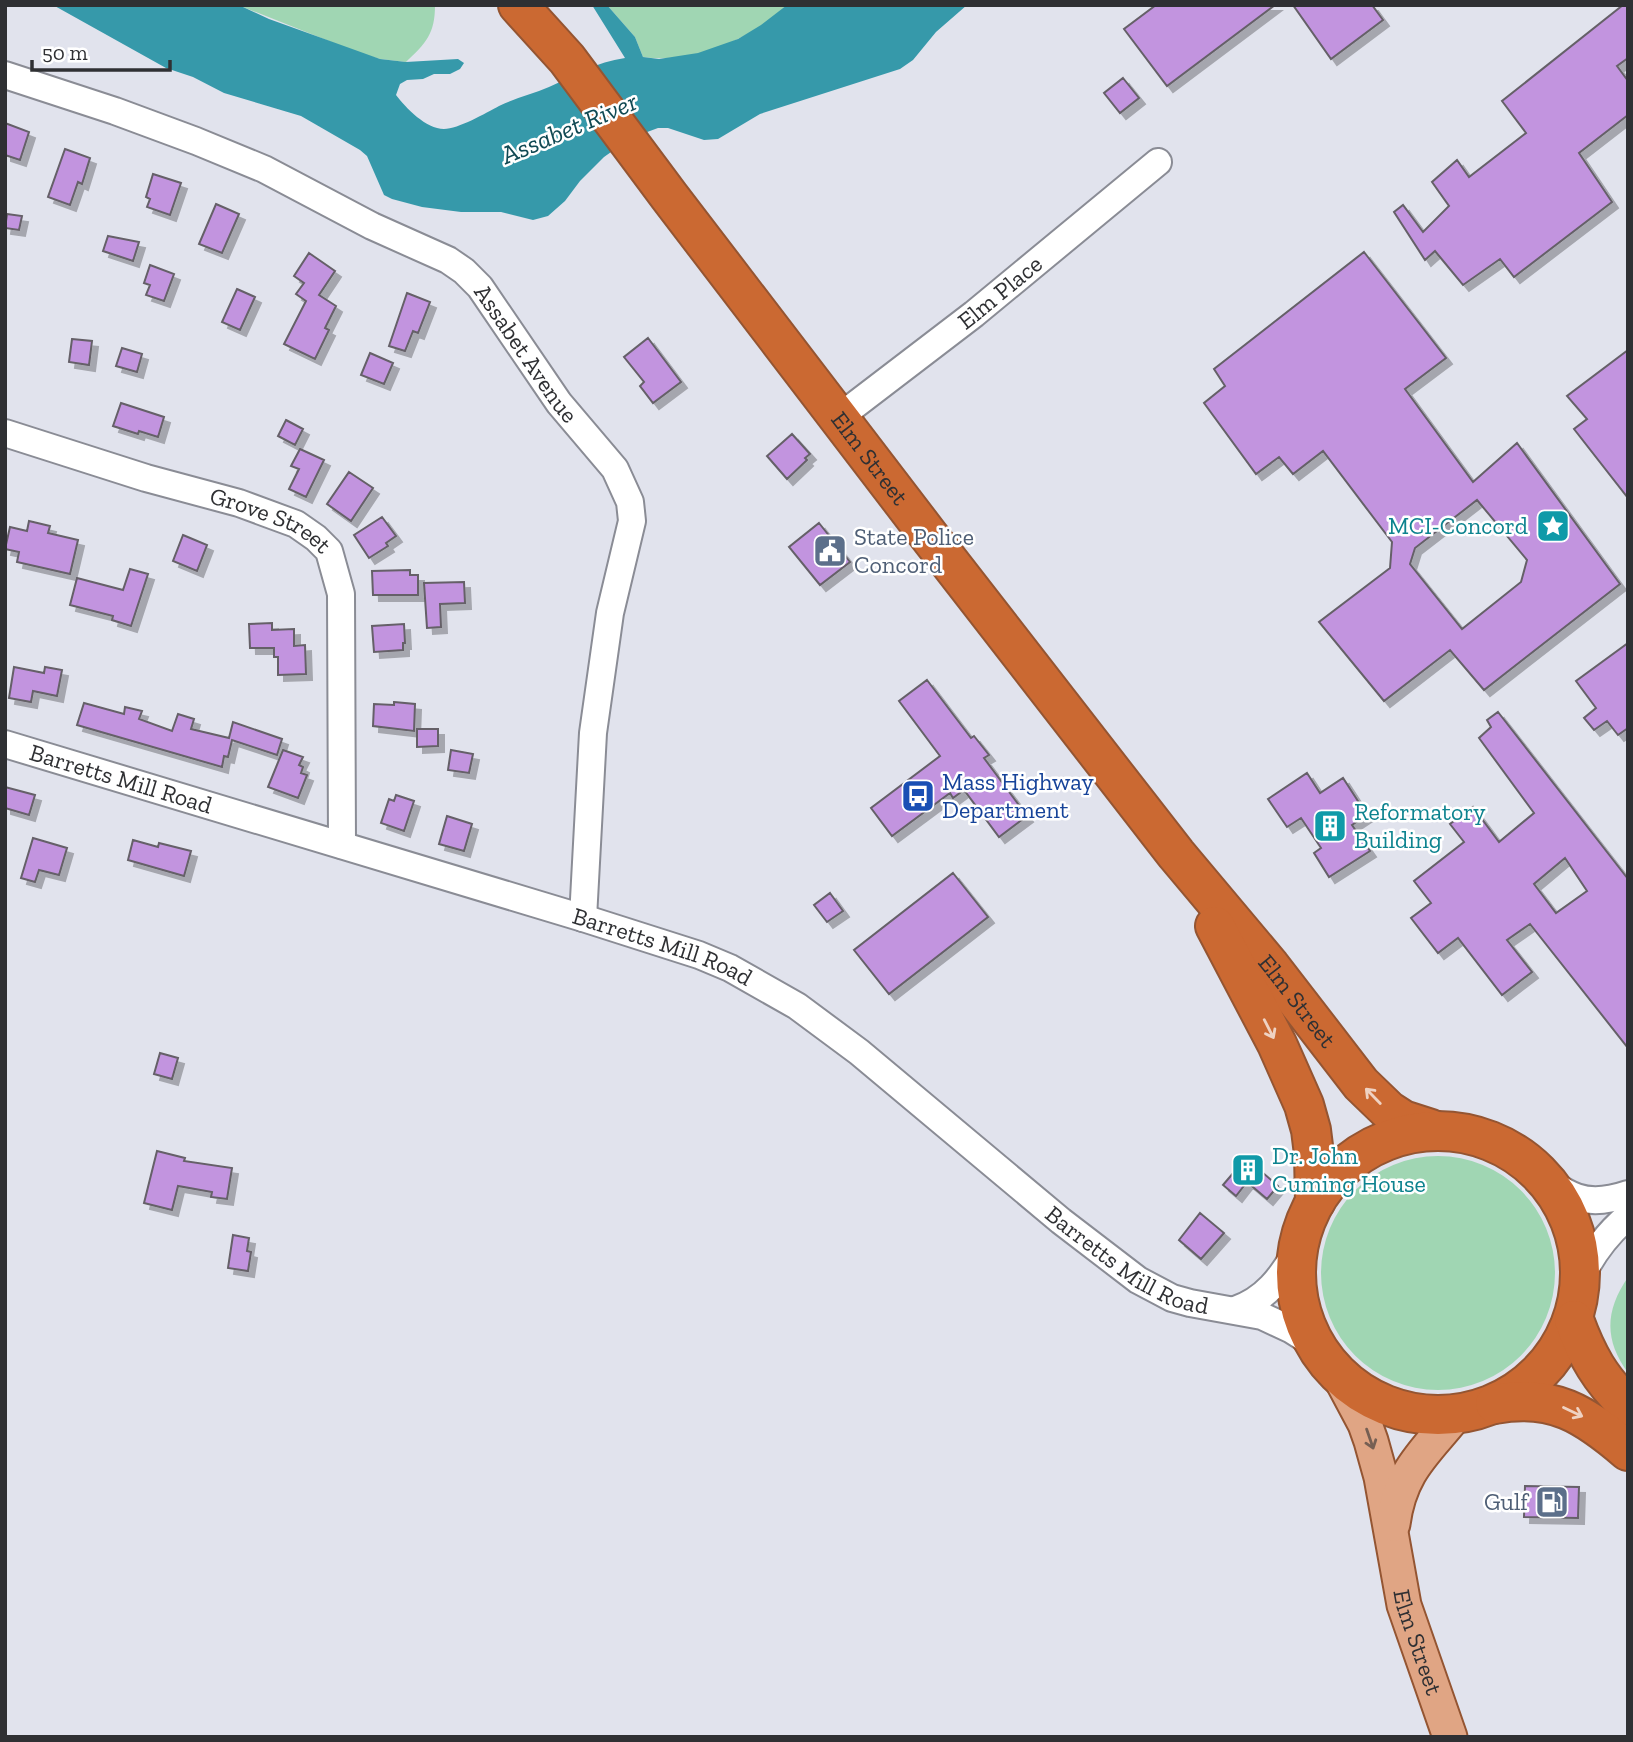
<svg xmlns="http://www.w3.org/2000/svg" width="1633" height="1742" viewBox="0 0 1633 1742" font-family="'Zilla Slab',serif">
<style>
.green{fill:#a0d6b3}
.water{fill:#3699aa}
.building{fill:#c294df;stroke:#656068;stroke-width:2;fill-rule:evenodd;filter:url(#shadow)}
.lines{fill:none;stroke-linecap:round;stroke-linejoin:round}
.minor-casing{stroke:#8a8c95;stroke-width:30}
.major-casing{stroke:#945532;stroke-width:37}
.highway-casing{stroke:#945532;stroke-width:42}
.minor{stroke:#fff;stroke-width:26}
.major{stroke:#e0a584;stroke-width:33}
.highway{stroke:#cb6932;stroke-width:38}
.oneway{stroke:#efd2c2}
.oneway2{stroke:#765f53}
.labels{text-anchor:middle;stroke-width:5;stroke-linejoin:round;paint-order:stroke}
.street-label{font-size:24px;fill:#2f3033;stroke:#fff}
.culture-label{font-size:24px;fill:#0d838f;stroke:#fff;text-anchor:start}
.service-label{font-size:24px;fill:#4e5e75;stroke:#fff;text-anchor:start}
.transit-label{font-size:24px;fill:#164399;stroke:#fff;text-anchor:start}
.water-label{font-size:26px;font-style:italic;fill:#104953;stroke:#fff}
</style>
<defs>
<filter id="shadow"><feDropShadow dx="6" dy="6" stdDeviation="0" flood-color="#0004"/></filter>
</defs>
<rect width="100%" height="100%" fill="#e1e3ed"/>
<!-- green -->
<path class="green" d="M213 5H435C435 34 426 43 406 62L380 59 359 53 243 7Z
M607 5H787C751 40 693 64 643 57L635 37Z
M1321 1273a117 117 0 1 1 234 0a117 117 0 1 1-234 0Z
M1628 1277V1373C1604 1340 1605 1311 1628 1277Z"/>
<!-- water -->
<path class="water" d="M53 5 243 7 269 19 380 59 406 62 458 59 464 63 460 69 450 74H434L423 79 407 80 400 84 396 95C406 108 426 129 444 129 458 129 486 113 499 106 515 98 533 94 549 87 576 75 596 62 625 58L592 5H607L635 37 643 57 659 59 698 53 738 39 761 25 787 5H967L936 32 913 60 900 69 760 114 718 139 704 140 668 128H658L631 138 604 157 580 181 565 201 548 216 533 220 501 212H461L422 207 392 199 384 195 367 156 360 150 301 116 224 93 193 77 166 68Z"/>
<!-- building -->
<path class="building" d="M1156 5H1275L1167 86 1124 29Z
M1293 5H1372L1383 20 1331 59Z
M1623 5H1628V58L1617 66 1628 81V115L1579 153 1612 202 1514 277 1500 259 1463 285 1435 251 1425 260 1394 212 1403 205 1423 232 1449 206 1432 182 1457 160 1469 177 1526 133 1502 101Z
M1123 78 1139 98 1120 113 1104 93Z
M5 123 29 132 20 160 5 155Z
M65 149 90 158 82 184 78 182 70 205 48 197Z
M153 174 181 183 170 215 147 207 150 199 146 197Z
M216 204 239 214 222 253 199 244Z
M7 214 22 216 19 230 5 228Z
M108 236 139 242 133 261 103 251Z
M1364 252 1446 358 1405 389 1473 482 1517 443 1620 584 1484 690 1450 650 1384 701 1319 622 1390 568 1392 542 1323 451 1293 474 1279 457 1256 474 1204 403 1225 386 1214 369ZM1477 500 1527 560 1521 582 1462 629 1410 564 1415 548Z
M309 253 335 271 319 295 336 306 325 328 329 330 315 359 284 344 306 301 296 294 304 283 294 276Z
M150 265 174 274 164 301 146 295 150 285 144 283Z
M237 289 255 297 240 330 222 322Z
M407 293 430 302 418 333 413 331 405 351 389 346Z
M648 338 681 382 653 403 640 386 644 382 624 357Z
M72 339 92 341 89 365 69 362Z
M122 348 142 354 137 372 116 366Z
M1628 350V498L1574 429 1587 419 1567 396Z
M370 353 393 363 384 384 361 375Z
M121 403 164 417 158 437 139 431 138 434 113 426Z
M286 420 303 429 295 445 278 436Z
M792 434 810 454 805 458 807 460 787 479 767 456Z
M300 449 324 460 306 497 289 489 299 469 291 466Z
M349 472 373 488 351 521 327 504Z
M382 517 396 536 386 543 388 546 369 558 354 535Z
M29 521 50 526 48 533 78 540 70 574 17 562 19 552 5 549 10 527 27 531Z
M819 523 850 562 820 585 789 547Z
M183 535 207 545 197 571 173 561Z
M130 569 148 574 131 626 112 620 113 616 70 605 77 578 123 590Z
M410 570V575H418V595H373L372 571Z
M464 582 465 603 440 604 441 627 427 628 424 583Z
M272 623V630L294 629V646L305 645 306 674 278 675V657H274V648H250L249 624Z
M404 624 405 643H403V650L374 652 372 626Z
M1628 643V728L1618 735 1607 721 1594 730 1584 718 1596 708 1576 681Z
M14 667 44 673 45 667 62 670 57 696 33 691 31 702 9 698Z
M927 680 971 738 974 736 989 755 984 758 1027 816 999 837 964 790 953 798 950 793 892 836 871 808 940 756 899 701Z
M394 702 415 704 414 731 373 726 374 704 394 705Z
M84 703 124 714 125 707 142 711 139 719 172 731 178 714 194 719 191 729 229 738 233 722 282 739 277 755 232 740 228 757 224 756 222 767 77 725Z
M1498 712 1628 879V1048L1530 924 1507 940 1532 972 1502 995 1458 938 1438 953 1411 918 1431 903 1414 881 1464 842 1450 824 1473 807 1499 842 1534 813 1479 738 1491 727 1487 720ZM1565 858 1587 891 1556 913 1534 884Z
M417 729H438V746L417 747Z
M283 750 303 757 299 765 303 767 301 773 307 775 298 798 268 787Z
M451 750 473 754 469 773 448 770Z
M1307 773 1320 793 1343 778 1367 815 1352 825 1370 851 1329 877 1314 853 1321 848 1301 818 1287 827 1268 799Z
M5 787 35 795 29 815 5 808Z
M396 795 414 801 404 831 381 823 389 799 394 801Z
M447 816 472 824 464 851 439 844Z
M33 838 67 848 59 875 39 870 35 882 21 878Z
M133 840 158 847 159 843 191 851 184 876 128 860Z
M953 873 988 917 889 994 854 950Z
M830 893 843 911 827 922 814 905Z
M160 1053 178 1058 172 1079 154 1074Z
M157 1151 185 1158 184 1161 232 1168 227 1199 211 1197 212 1192 178 1186 172 1210 144 1203Z
M1246 1158 1278 1186 1267 1199 1247 1182 1236 1196 1223 1185Z
M1200 1213 1224 1233 1201 1259 1179 1240Z
M233 1235 249 1238 247 1251 251 1252 248 1271 228 1268Z
M1525 1486 1579 1487 1578 1518 1524 1517Z"/>
<g class="lines">
<defs>
<g id="minor">
<path id="s1" d="M5 75 115 111 196 141 264 169 372 226 448 260 464 271 480 287 559 403 615 469 630 502 632 521 610 613 593 733 583 918"/>
<path id="s2" d="M838 418 974 314 1158 162"/>
<path id="s3" d="M5 433 146 478 239 503 296 524 316 538 329 551 341 594 342 845"/>
<path id="s4" d="M5 744 583 918 699 955 730 968 797 1006 859 1052 1061 1221 1138 1280 1172 1298 1190 1303 1262 1316 1292 1330 1314 1344"/>
<path d="M1534 1169C1567 1196 1584 1209 1628 1194"/>
<path d="M1581 1277C1593 1252 1607 1234 1628 1216"/>
<path d="M1235 1310C1265 1300 1281 1278 1297 1251"/>
</g>
<g id="major">
<path id="s5" d="M1340 1377 1365 1424 1371 1441 1381 1477 1404 1605 1450 1737"/>
<path d="M1393 1524C1400 1470 1426 1452 1457 1413"/>
</g>
<g id="highway">
<path id="s6" d="M518 5 567 59 669 196 929 536 1176 854 1270 966 1361 1084 1389 1111 1403 1120 1431 1129"/>
<path d="M1215 926 1277 1044 1304 1105 1311 1130 1314 1154 1315 1202"/>
<circle cx="1438" cy="1273" r="142"/>
<path d="M1574 1320C1587 1356 1600 1379 1628 1406"/>
<path d="M1495 1404C1552 1393 1585 1414 1628 1451"/>
</g>
</defs>
<!-- minor casing -->
<use href="#minor" class="minor-casing"/>
<!-- major casing -->
<use href="#major" class="major-casing"/>
<!-- highway casing -->
<use href="#highway" class="highway-casing"/>
<!-- minor -->
<use href="#minor" class="minor"/>
<!-- major -->
<use href="#major" class="major"/>
<!-- highway -->
<use href="#highway" class="highway"/>
</g>
<!-- one-way arrows -->
<defs><path id="oneway-shaft" d="M-6 0H5M1.5-3L5.5 0L1.5 3" fill="none" stroke-width="1.6" stroke-linecap="round" stroke-linejoin="round" transform="scale(1.75)"/></defs>
<g class="oneway">
<use href="#oneway-shaft" transform="translate(1269 1029) rotate(63)"/>
<use href="#oneway-shaft" transform="translate(1373 1096) rotate(-134)"/>
<use href="#oneway-shaft" transform="translate(1573 1412) rotate(25)"/>
</g>
<use class="oneway2" href="#oneway-shaft" transform="translate(1370 1439) rotate(71)"/>
<!-- icons -->
<defs>
<symbol id="sight-square" viewBox="-11 -11 22 22"><rect x="-9" y="-9" width="18" height="18" rx="4" fill="#0f9aa8" stroke="#fff"/><path d="M0-6L1.8-2.2L6-1.7L2.9 1.2L3.7 5.4L0 3.3L-3.7 5.4L-2.9 1.2L-6-1.7L-1.8-2.2Z" fill="#fff"/></symbol>
<symbol id="civic-square" viewBox="-11 -11 22 22"><rect x="-9" y="-9" width="18" height="18" rx="4" fill="#5c6f8a" stroke="#fff"/><path d="M-.6-6.5H3V-4.5H.6V-3L4-1V1h2V6H-6V1h2V-1L-.6-3ZM-1.2 2.5V6h2.4V2.5Z" fill="#fff"/></symbol>
<symbol id="bus-square" viewBox="-11 -11 22 22"><rect x="-9" y="-9" width="18" height="18" rx="4" fill="#1a4fb4" stroke="#fff"/><path d="M-5-6H5V4H4V6H2V4H-2V6H-4V4H-5ZM-3.5-4V0h7V-4ZM-3.5 1.2v1.5H-2V1.2ZM2 1.2v1.5H3.5V1.2Z" fill="#fff"/></symbol>
<symbol id="building-square" viewBox="-11 -11 22 22"><rect x="-9" y="-9" width="18" height="18" rx="4" fill="#0f9aa8" stroke="#fff"/><path d="M-4-6H4V6H1V3H-1V6H-4ZM-2.5-4.3h1.7v1.8h-1.7ZM.8-4.3h1.7v1.8H.8ZM-2.5-1h1.7V.8h-1.7ZM.8-1h1.7V.8H.8Z" fill="#fff"/></symbol>
<symbol id="fuel-square" viewBox="-11 -11 22 22"><rect x="-9" y="-9" width="18" height="18" rx="4" fill="#5c6f8a" stroke="#fff"/><path d="M-5.5-6h7V0h2V4h1.3V-2.5L3-4.5l.8-.8L6-3V5H2.5V1h-1V6h-7ZM-4.2-4.7v3.2H.2V-4.7Z" fill="#fff"/></symbol>
</defs>
<g fill-rule="evenodd">
<use href="#sight-square" x="1534" y="507" width="38" height="38"/>
<use href="#civic-square" x="811" y="532" width="38" height="38"/>
<use href="#bus-square" x="899" y="777" width="38" height="38"/>
<use href="#building-square" x="1311" y="807" width="38" height="38"/>
<use href="#building-square" x="1229" y="1151" width="38" height="38"/>
<use href="#fuel-square" x="1533" y="1483" width="38" height="38"/>
</g>
<g class="labels">
<!-- street labels -->
<g class="street-label">
<text dy="8" stroke="none"><textPath href="#s2" startOffset="205">Elm Place</textPath></text>
<text dy="8" stroke="none"><textPath href="#s1" startOffset="604">Assabet Avenue</textPath></text>
<text dy="8" stroke="none"><textPath href="#s6" startOffset="574">Elm Street</textPath></text>
<text dy="8" stroke="none"><textPath href="#s3" startOffset="280">Grove Street</textPath></text>
<text dy="8" stroke="none"><textPath href="#s4" startOffset="121">Barretts Mill Road</textPath></text>
<text dy="8" stroke="none"><textPath href="#s4" startOffset="688">Barretts Mill Road</textPath></text>
<text dy="8" stroke="none"><textPath href="#s6" startOffset="1265">Elm Street</textPath></text>
<text dy="8" stroke="none"><textPath href="#s4" startOffset="1255">Barretts Mill Road</textPath></text>
<text dy="8" stroke="none"><textPath href="#s5" startOffset="278">Elm Street</textPath></text>
</g>
<!-- culture labels -->
<g class="culture-label">
<text x="1528" y="534" text-anchor="end">MCI-Concord</text>
<text x="1354" y="820">Reformatory<tspan x="1354" dy="28">Building</tspan></text>
<text x="1272" y="1164">Dr. John<tspan x="1272" dy="28">Cuming House</tspan></text>
</g>
<!-- service labels -->
<g class="service-label">
<text x="854" y="545">State Police<tspan x="854" dy="28">Concord</tspan></text>
<text x="1528" y="1510" text-anchor="end">Gulf</text>
</g>
<!-- transit labels -->
<g class="transit-label">
<text x="942" y="790">Mass Highway<tspan x="942" dy="28">Department</tspan></text>
</g>
<!-- water labels -->
<g class="water-label">
<text transform="translate(569 128) rotate(-23)" y="9">Assabet River</text>
</g>
</g>
<!-- border -->
<rect width="1633" height="1742" fill="none" stroke="#2f3033" stroke-width="14"/>
<!-- scale -->
<path d="M32 60v10h138v-10" fill="none" stroke="#2f3033" stroke-width="3.5"/>
<text x="42" y="60" font-size="21" fill="#2f3033" stroke="#ffffff" stroke-width="5" paint-order="stroke">50 m</text>
</svg>
